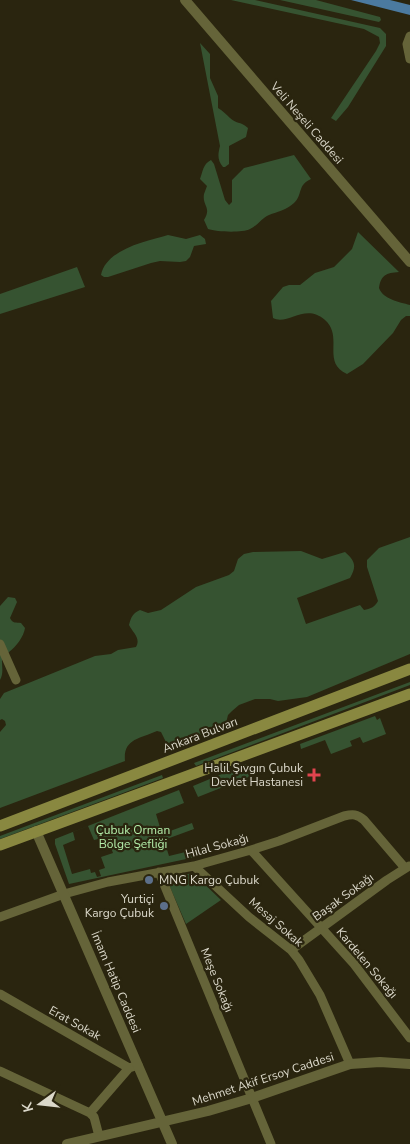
<svg xmlns="http://www.w3.org/2000/svg" width="410" height="1144" viewBox="0 0 410 1144" font-family="'Nunito Sans',sans-serif">
<style>
.green{fill:#365331;fill-rule:evenodd}
.water{fill:#4b7aa0}
.lines{fill:none;stroke-linecap:round;stroke-linejoin:round}
.minor{stroke:#656439;stroke-width:9}
.tertiary{stroke:#656439;stroke-width:10}
.secondary{stroke:#898840;stroke-width:11}
.health-dot{fill:#e0444e;stroke:#2a250f;stroke-width:2}
.service-dot{fill:#5c6f8a;stroke:#2a250f;stroke-width:2}
.labels{text-anchor:middle;stroke-width:4.5;stroke-linejoin:round;paint-order:stroke}
.street-label{font-size:12px;fill:#dbd8ca;stroke:#2a250f}
.poi-label{font-size:12px;fill:#dbd8ca;stroke:#2a250f;text-anchor:end}
.park-label{font-size:12px;fill:#b4eeaa;stroke:#2a250f}
</style>
<rect width="100%" height="100%" fill="#2a250f"/>
<!-- green -->
<path class="green" d="M231 0H255L380 28 386 34V46L348 107 336 121 331 118 376 51 380 43 379 37 364 29Z
M280 0H316L380 17 381 20 379 22Z
M200 43 210 54V78L218 96V108C223 111 226 114 230 118 236 124 240 121 248 128L246 137 229 146V164L225 167H223C217 160 218 154 220 146Z
M294 155 311 179C297 185 303 195 294 203 288 209 277 212 269 215 262 218 257 226 250 229 242 233 217 232 208 229L204 220C212 207 202 206 204 194 205 191 206 189 207 186L200 179C203 171 203 164 211 160L214 164 225 200 229 205 232 202V180L244 168Z
M358 232 399 272C386 273 381 275 379 288 383 299 399 302 410 305V316H406L401 320 393 333 363 364 347 374C321 362 344 337 325 320 305 302 288 326 273 318L271 301 283 287 289 285H300L315 273 334 267 352 249Z
M168 235 186 239 200 235 205 239 206 244 194 246 190 257 186 261 180 262 160 261 151 263 108 277H104L101 275C106 249 147 241 168 235Z
M77 267 85 287 0 314V294Z
M410 537V654L307 697 278 701 270 699H255L239 705 232 711 228 715 226 723 173 747 168 746 161 732 157 731C139 739 123 739 125 761L0 808V732L6 725 5 721 2 719 0 720V699L4 693 95 656 111 654 118 650 136 647C141 638 133 633 129 625 131 617 133 613 140 610L148 613 161 610 196 587 229 575 234 571 238 559 244 554 253 552 301 551 322 559 345 552C355 561 357 566 350 578L297 598 306 624 360 605 364 610C370 609 375 607 378 601L367 567V560L379 548Z
M8 597 15 598 17 602 10 618C13 624 16 622 21 623L25 628C24 636 16 647 9 652 8 653 4 655 3 657 0 662 5 671 0 680V606Z
M410 682V685L196 766 194 763Z
M375 716 377 720 380 718 386 734 363 743 360 737 350 741 352 746 331 754 325 740 301 749 300 744Z
M246 764 248 770 253 768 256 774 198 797 193 786Z
M162 775 163 778 0 839V836Z
M179 790 184 803 156 814 162 834 192 823 194 829 164 840 169 856 202 848 205 855 69 884 55 844V839ZM88 826 94 840 107 837 113 853 101 857 105 868 99 870 101 876 97 877 95 872 91 873 90 869 72 874 63 845 75 840 73 832Z
M193 873 221 900 186 924 166 878Z"/>
<!-- water -->
<path class="water" d="M351 0H390L410 5V15Z"/>
<g class="lines">
<!-- minor -->
<path class="minor" d="M410 36 407 44 410 59
M0 644 16 680
M251 850 354 964 410 1038
M194 866 249 917 291 950 299 960 320 995 350 1064
M159 872 271 1144
M0 917 64 894 108 882 194 866 251 850 279 841 344 816C353 814 357 814 364 820L405 868
M291 950 387 880 409 866
M0 994 129 1068 138 1065
M0 1071 90 1113 94 1117 99 1136
M90 1113 129 1068"/>
<!-- tertiary -->
<path class="tertiary" d="M185 0 410 262
M36 831 172 1144
M67 1144 208 1111 252 1098 350 1064 380 1062 410 1064"/>
<!-- secondary -->
<path class="secondary" d="M0 826 410 669
M0 845 410 694"/>
</g>
<!-- markers -->
<path class="health-dot" d="M311.5 767.5h5v5h5v5h-5v5h-5v-5h-5v-5h5z"/>
<g class="service-dot">
<circle cx="149" cy="880" r="5"/>
<circle cx="164" cy="906" r="5"/>
</g>
<g class="labels">
<!-- street labels -->
<g class="street-label">
<text transform="translate(307 123) rotate(49)" y="4">Veli Neşeli Caddesi</text>
<text transform="translate(200 735) rotate(-21)" y="4">Ankara Bulvarı</text>
<text transform="translate(217 846) rotate(-15)" y="4">Hilal Sokağı</text>
<text transform="translate(343 897) rotate(-36)" y="4">Başak Sokağı</text>
<text transform="translate(276 922) rotate(41)" y="4">Mesaj Sokak</text>
<text transform="translate(367 963) rotate(50)" y="4">Kardelen Sokağı</text>
<text transform="translate(217 980) rotate(68)" y="4">Meşe Sokağı</text>
<text transform="translate(116 982) rotate(67)" y="4">İmam Hatip Caddesi</text>
<text transform="translate(75 1023) rotate(29)" y="4">Erat Sokak</text>
<text transform="translate(263 1079) rotate(-18)" y="4">Mehmet Akif Ersoy Caddesi</text>
</g>
<!-- poi labels -->
<g class="poi-label">
<text x="303" y="772">Halil Şıvgın Çubuk<tspan x="303" dy="14">Devlet Hastanesi</tspan></text>
<text x="159" y="884" text-anchor="start">MNG Kargo Çubuk</text>
<text x="154" y="903">Yurtiçi<tspan x="154" dy="14">Kargo Çubuk</tspan></text>
</g>
<!-- park labels -->
<g class="park-label">
<text x="133" y="834">Çubuk Orman<tspan x="133" dy="14">Bölge Şefliği</tspan></text>
</g>
</g>
<!-- north arrow -->
<g transform="translate(40 1104) rotate(255)" stroke="#2a250f" stroke-width="4" paint-order="stroke">
<path d="M0-4L9 19L0 12L-9 19Z" fill="#dbd8ca"/>
<text y="-8" font-size="14" font-weight="bold" text-anchor="middle" fill="#dbd8ca">K</text>
</g>
</svg>
